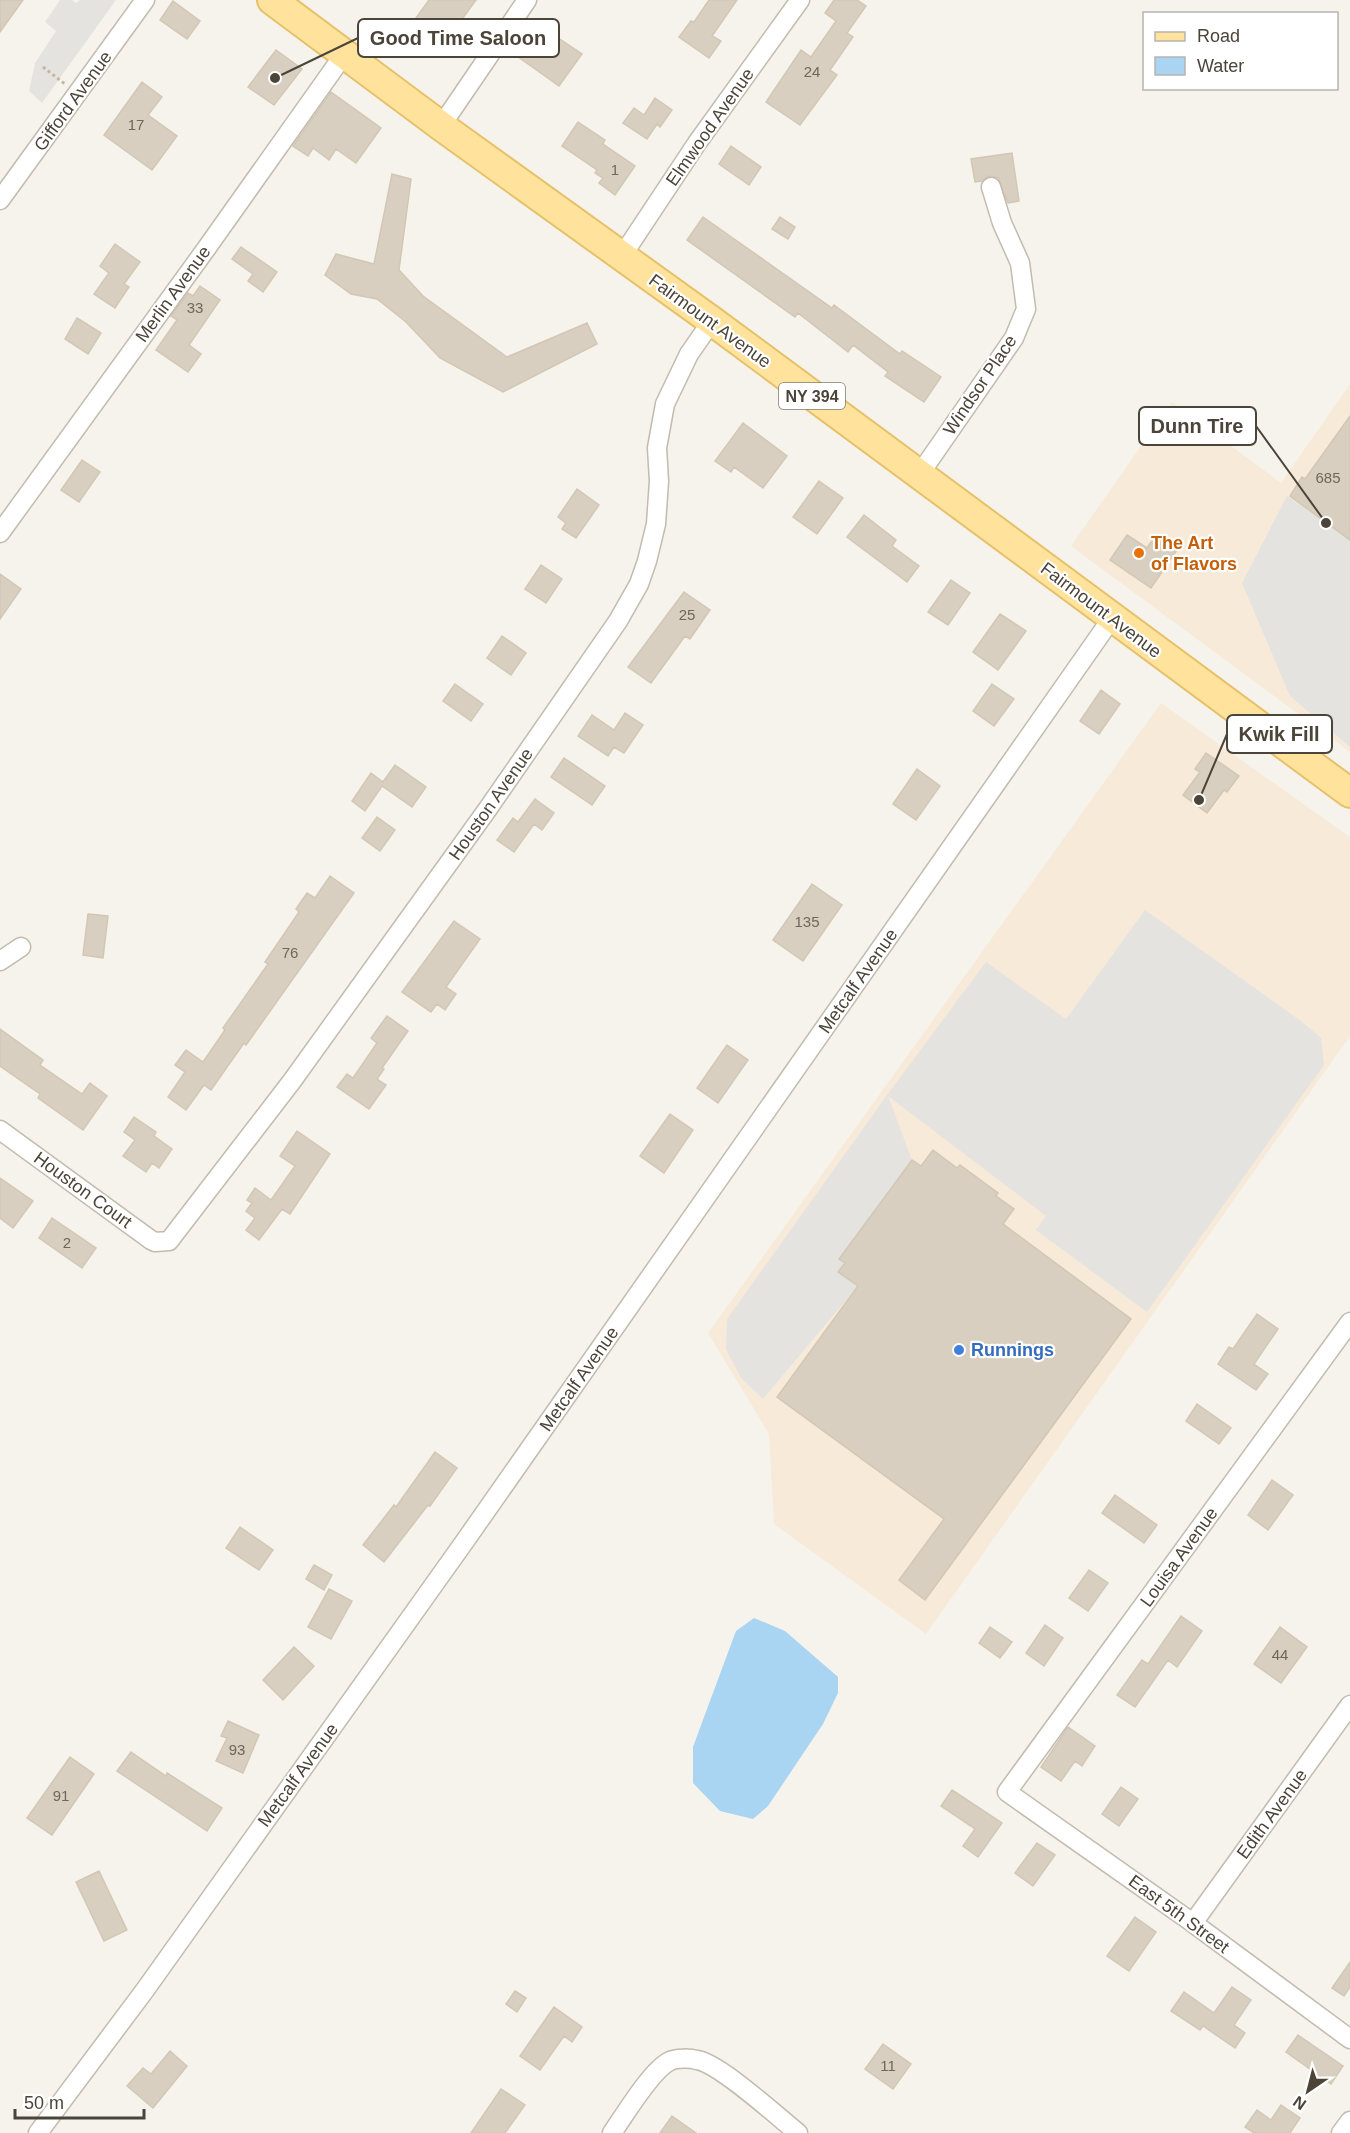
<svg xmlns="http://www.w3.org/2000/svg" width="1350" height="2133" viewBox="0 0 1350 2133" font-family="Helvetica,sans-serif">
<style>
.commercial{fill:#f7ead8}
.parking{fill:#e5e3e0}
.water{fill:#a9d4f2}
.building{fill:#d8cfc1;stroke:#d3c7b4;stroke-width:1.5}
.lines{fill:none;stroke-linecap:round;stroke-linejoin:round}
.street-casing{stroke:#c2bbae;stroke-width:21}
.primary-casing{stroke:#e6c16a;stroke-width:32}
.path{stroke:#c4b79f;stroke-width:3;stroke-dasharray:3 3;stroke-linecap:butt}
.street{stroke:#fff;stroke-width:18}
.primary{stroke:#ffe39c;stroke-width:28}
.food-dot{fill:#e8710a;stroke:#fff;stroke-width:2}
.shop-dot{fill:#3f7fe0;stroke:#fff;stroke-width:2}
.labels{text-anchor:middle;stroke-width:4.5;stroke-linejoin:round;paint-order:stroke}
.number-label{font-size:15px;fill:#6e675b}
.shield{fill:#fff;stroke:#817c74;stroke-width:1.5}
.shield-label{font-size:16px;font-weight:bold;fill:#4b4439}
.street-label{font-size:18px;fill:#4b4439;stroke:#fff}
.food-label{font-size:18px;font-weight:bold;fill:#c56008;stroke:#fff;text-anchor:start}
.shop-label{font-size:18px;font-weight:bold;fill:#366cbe;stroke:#fff;text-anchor:start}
.leader{fill:none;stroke:#4b4439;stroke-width:2}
.callout-dot{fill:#4b4439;stroke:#fff;stroke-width:2}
.callout{fill:#fff;stroke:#4b4439;stroke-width:2}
.callout-label{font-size:20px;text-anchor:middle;font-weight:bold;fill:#4b4439}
</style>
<rect width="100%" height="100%" fill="#f6f3ec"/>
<!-- commercial -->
<path class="commercial" d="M1350 384V752L1071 546 1172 402 1281 483Z
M1161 703 1350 837V1036L926 1634 774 1524 769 1434 708 1333Z"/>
<!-- parking -->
<path class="parking" d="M60 0H72L76 3 80 0H116L42 103 29 91 35 63 56 31 45 22Z
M1287 496 1350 538V747L1290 696 1242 583Z
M1145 910 1301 1021 1321 1038 1324 1065 1147 1312 1036 1230 1046 1216 888 1096 912 1160 839 1259 845 1263 838 1272 858 1286 763 1399 741 1378 726 1349 727 1319 887 1095 986 962 1066 1019Z"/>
<!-- water -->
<path class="water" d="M754 1618 785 1631 838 1677V1693L823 1724 768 1806 753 1819 720 1811 693 1783V1747L704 1717 736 1631Z"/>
<!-- building -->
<path class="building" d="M0 0H23L0 32Z
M429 0H476L444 44 413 22Z
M709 0H737L712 36 721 41 709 58 679 37 691 21 694 22Z
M834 0H857L866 6 847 33 853 37 830 70 837 75 800 125 766 102 801 50 811 57 836 21 825 13Z
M173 1 200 21 187 39 160 20Z
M539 25 582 54 559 86 517 56Z
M276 50 302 69 274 105 248 87Z
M142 82 162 97 148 115 177 136 152 170 104 135Z
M331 92 381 128 356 163 336 149 329 160 313 148 308 156 293 146Z
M655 98 672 110 660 127 657 124 647 139 623 123 634 108 644 115Z
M578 122 605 140 603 144 635 166 615 195 599 183 603 178 595 173 597 170 562 146Z
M731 146 761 167 749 185 719 164Z
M1012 153 1019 201 1008 203 998 178 988 176 982 181 975 182 971 159Z
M392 174 411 179 399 270 423 296 507 357 587 323 597 344 503 392 440 358 406 322 377 299 351 294 325 275 336 254 374 264Z
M703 217 832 308 834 305 900 354 902 351 941 377 924 402 885 376 888 372 853 345 848 352 798 313 795 317 687 240Z
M780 217 795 227 788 239 772 229Z
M115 244 140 262 124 284 129 287 115 308 94 294 109 273 100 266Z
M241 247 277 272 263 292 248 281 253 274 232 259Z
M200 286 220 300 189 345 201 354 188 372 156 350 177 320 171 316 188 293 193 296Z
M77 318 101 333 88 354 65 339Z
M1350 416V540L1290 496 1302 477 1305 479Z
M743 423 787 456 763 488 734 467 731 472 715 461Z
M82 460 100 472 79 502 61 490Z
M819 481 843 498 817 534 793 517Z
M577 489 599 505 576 538 562 529 566 523 558 517Z
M864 515 896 540 892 546 919 566 907 582 847 537Z
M1127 535 1147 548 1156 535 1177 550 1151 588 1110 560Z
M541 565 562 579 546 603 525 589Z
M0 574 21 589 0 619Z
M951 580 970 593 948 625 928 612Z
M684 592 710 610 690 639 685 636 651 683 628 667Z
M1000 614 1026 631 998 670 973 652Z
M502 636 526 653 511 675 487 658Z
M455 684 483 704 471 721 443 701Z
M992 684 1014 699 994 726 973 711Z
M1101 690 1120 704 1099 734 1080 721Z
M625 713 643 725 624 753 614 747 608 756 578 736 592 715 614 730Z
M1206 753 1239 776 1227 792 1224 790 1207 813 1183 795 1200 772 1195 769Z
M564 758 605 786 592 805 551 777Z
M395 765 426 787 412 807 382 786 365 811 352 801 371 773 383 782Z
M917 769 940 786 916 820 893 804Z
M535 799 554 813 542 830 534 824 514 852 497 840 513 818 518 822Z
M377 817 395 830 380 851 362 838Z
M330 876 354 893 246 1045 244 1043 211 1090 204 1085 186 1110 168 1097 185 1072 175 1065 186 1050 203 1062 225 1030 223 1028 268 964 265 962 299 912 296 909 307 893 315 898Z
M812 884 842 905 803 961 773 940Z
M88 914 108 916 103 958 83 955Z
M454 921 480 939 446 987 456 994 445 1010 437 1004 431 1012 402 992Z
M387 1016 408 1031 382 1068 384 1069 377 1079 386 1085 369 1109 337 1087 347 1074 353 1078 377 1043 371 1038Z
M0 1029 43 1060 40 1065 82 1094 90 1083 107 1096 83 1130 38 1098 40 1094 0 1066Z
M727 1045 748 1060 718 1103 697 1088Z
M670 1114 693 1130 664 1173 640 1156Z
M134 1117 156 1132 154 1136 172 1149 159 1168 152 1163 146 1172 123 1156 135 1140 124 1132Z
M297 1131 330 1154 290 1214 282 1209 259 1240 246 1230 255 1218 246 1211 252 1203 247 1200 255 1188 271 1200 295 1166 280 1156Z
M933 1150 957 1168 960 1165 998 1193 996 1196 1014 1209 1003 1224 1131 1319 925 1600 899 1580 944 1519 777 1397 858 1286 838 1272 845 1263 839 1259 912 1160 921 1166Z
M0 1178 33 1201 13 1228 0 1218Z
M52 1218 96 1248 82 1268 39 1238Z
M1257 1314 1278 1329 1254 1364 1268 1374 1256 1390 1218 1364 1229 1347 1233 1349Z
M1197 1404 1231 1428 1219 1444 1186 1421Z
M435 1452 457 1468 430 1506 428 1505 384 1562 363 1545 394 1505 396 1507Z
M1272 1480 1293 1495 1268 1530 1248 1515Z
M1115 1495 1157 1525 1144 1543 1102 1513Z
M240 1527 273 1550 259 1570 226 1548Z
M314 1565 332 1575 324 1590 306 1579Z
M1089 1570 1108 1583 1088 1611 1069 1598Z
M329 1589 352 1601 331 1639 308 1627Z
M1181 1616 1202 1631 1177 1667 1168 1660 1135 1707 1117 1695 1142 1660 1148 1664Z
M1045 1625 1063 1638 1044 1666 1026 1653Z
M990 1627 1012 1642 1000 1658 979 1643Z
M1280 1627 1307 1647 1281 1683 1254 1664Z
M294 1647 314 1666 283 1700 263 1680Z
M228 1721 259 1735 243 1773 216 1761 227 1738 221 1736Z
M1068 1727 1095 1746 1082 1766 1075 1761 1061 1781 1041 1767Z
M131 1752 166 1776 167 1773 222 1808 207 1831 117 1771Z
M70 1757 94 1774 52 1835 27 1818Z
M1121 1787 1138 1799 1119 1826 1102 1814Z
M952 1790 1002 1823 978 1857 963 1846 975 1829 941 1806Z
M1037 1843 1055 1855 1033 1886 1015 1873Z
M99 1871 127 1930 104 1941 76 1882Z
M1135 1917 1156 1932 1129 1971 1107 1956Z
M1350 1962V1987L1344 1996 1332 1988Z
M1232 1987 1251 2000 1234 2025 1245 2033 1235 2048 1203 2026 1200 2030 1171 2011 1184 1992 1214 2013Z
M515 1991 526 1998 517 2012 506 2004Z
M554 2007 582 2027 572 2042 564 2036 540 2070 520 2056Z
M1298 2035 1343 2066 1331 2084 1286 2052Z
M883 2044 911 2064 893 2089 865 2069Z
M170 2051 187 2066 153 2108 127 2086 143 2068 151 2074Z
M501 2089 525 2105 505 2133H471Z
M1281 2105 1300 2118 1290 2133H1254L1245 2127 1257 2110 1271 2120Z
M672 2116 696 2133H660Z"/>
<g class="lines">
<defs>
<path id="street" d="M441 126 527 0
M0 200 145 0
M622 256 697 143 800 0
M919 475 1014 338 1026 309 1020 263 1002 223 991 187
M0 533 206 249 345 53
M0 961 21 947
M0 1130 151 1240 155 1242 169 1241 292 1081 487 810 618 621 639 584 647 561 656 524 659 481 657 448 665 404 689 354 712 321
M1350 1322 1007 1792 1193 1923 1350 2039
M1193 1923 1350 1705
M38 2133 145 1990 465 1541 1112 618
M612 2133C624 2116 652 2069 670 2061 676 2058 690 2058 697 2060 719 2063 778 2117 798 2133
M1341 2133 1350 2121"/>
<path id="primary" d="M272 0 441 126 712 321 1350 793"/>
</defs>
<!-- street casing -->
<use href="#street" class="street-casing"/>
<!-- primary casing -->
<use href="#primary" class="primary-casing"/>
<!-- path -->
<path class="path" d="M43 67 65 84"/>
<!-- street -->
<use href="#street" class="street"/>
<!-- primary -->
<use href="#primary" class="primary"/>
</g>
<!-- markers -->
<circle class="food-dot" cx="1139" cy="553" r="6"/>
<circle class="shop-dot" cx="959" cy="1350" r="6"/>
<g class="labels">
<!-- number labels -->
<g class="number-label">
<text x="812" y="77">24</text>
<text x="136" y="130">17</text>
<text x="615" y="175">1</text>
<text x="195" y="313">33</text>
<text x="1328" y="483">685</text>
<text x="687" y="620">25</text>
<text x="807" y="927">135</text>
<text x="290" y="958">76</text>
<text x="67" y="1248">2</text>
<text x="1280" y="1660">44</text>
<text x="237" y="1755">93</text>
<text x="61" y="1801">91</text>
<text x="888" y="2071">11</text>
</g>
<!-- shield labels -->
<rect class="shield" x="779" y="383" width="66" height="26" rx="4.5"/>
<g class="shield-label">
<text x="812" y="402">NY 394</text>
</g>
<!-- street labels -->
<g class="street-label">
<text transform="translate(73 101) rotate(-54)" y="6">Gifford Avenue</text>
<text transform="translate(710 127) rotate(-55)" y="6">Elmwood Avenue</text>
<text transform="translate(173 294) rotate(-54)" y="6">Merlin Avenue</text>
<text transform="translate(710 321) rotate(36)" y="6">Fairmount Avenue</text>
<text transform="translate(980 385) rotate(-56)" y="6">Windsor Place</text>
<text transform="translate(1101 610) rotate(37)" y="6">Fairmount Avenue</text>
<text transform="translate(491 804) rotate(-55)" y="6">Houston Avenue</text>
<text transform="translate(858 981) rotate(-55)" y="6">Metcalf Avenue</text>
<text transform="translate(83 1190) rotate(36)" y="6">Houston Court</text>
<text transform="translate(579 1379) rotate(-55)" y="6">Metcalf Avenue</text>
<text transform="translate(1179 1557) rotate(-54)" y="6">Louisa Avenue</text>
<text transform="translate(298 1775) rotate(-54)" y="6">Metcalf Avenue</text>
<text transform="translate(1272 1814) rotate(-54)" y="6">Edith Avenue</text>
<text transform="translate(1179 1914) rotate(36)" y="6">East 5th Street</text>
</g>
<!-- food labels -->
<g class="food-label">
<text x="1151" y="549">The Art<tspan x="1151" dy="21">of Flavors</tspan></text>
</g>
<!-- shop labels -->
<g class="shop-label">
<text x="971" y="1356">Runnings</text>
</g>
</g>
<!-- callouts -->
<path class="leader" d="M275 78L358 38M1326 523L1256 426M1199 800L1227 734"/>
<g class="callout-dot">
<circle cx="275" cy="78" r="6"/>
<circle cx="1326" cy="523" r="6"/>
<circle cx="1199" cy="800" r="6"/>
</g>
<g class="callout">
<rect x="358" y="19" width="201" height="38" rx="6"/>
<rect x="1139" y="407" width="117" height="38" rx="6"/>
<rect x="1227" y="715" width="105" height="38" rx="6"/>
</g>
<g class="callout-label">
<text x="458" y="45">Good Time Saloon</text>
<text x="1197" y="433">Dunn Tire</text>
<text x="1279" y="741">Kwik Fill</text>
</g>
<!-- legend -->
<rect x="1143" y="12" width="195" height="78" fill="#ffffff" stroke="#b7b4b0" stroke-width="1.5"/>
<rect x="1155" y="32" width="30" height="9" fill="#ffe39c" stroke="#b7b4b0" stroke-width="1.5"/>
<text x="1197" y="42" font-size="18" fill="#4b4439">Road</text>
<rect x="1155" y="57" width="30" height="18" fill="#a9d4f2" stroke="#b7b4b0" stroke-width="1.5"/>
<text x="1197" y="72" font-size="18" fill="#4b4439">Water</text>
<!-- north arrow -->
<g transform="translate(1308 2091) rotate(215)" stroke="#ffffff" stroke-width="4.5" paint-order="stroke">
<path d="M0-4.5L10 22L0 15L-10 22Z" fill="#4b4439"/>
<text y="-9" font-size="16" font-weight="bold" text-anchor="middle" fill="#4b4439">N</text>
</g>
<!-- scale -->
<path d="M15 2109v9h129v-9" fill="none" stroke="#4b4439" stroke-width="3"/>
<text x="24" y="2109" font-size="18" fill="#4b4439" stroke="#ffffff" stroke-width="4.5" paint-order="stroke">50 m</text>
</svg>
